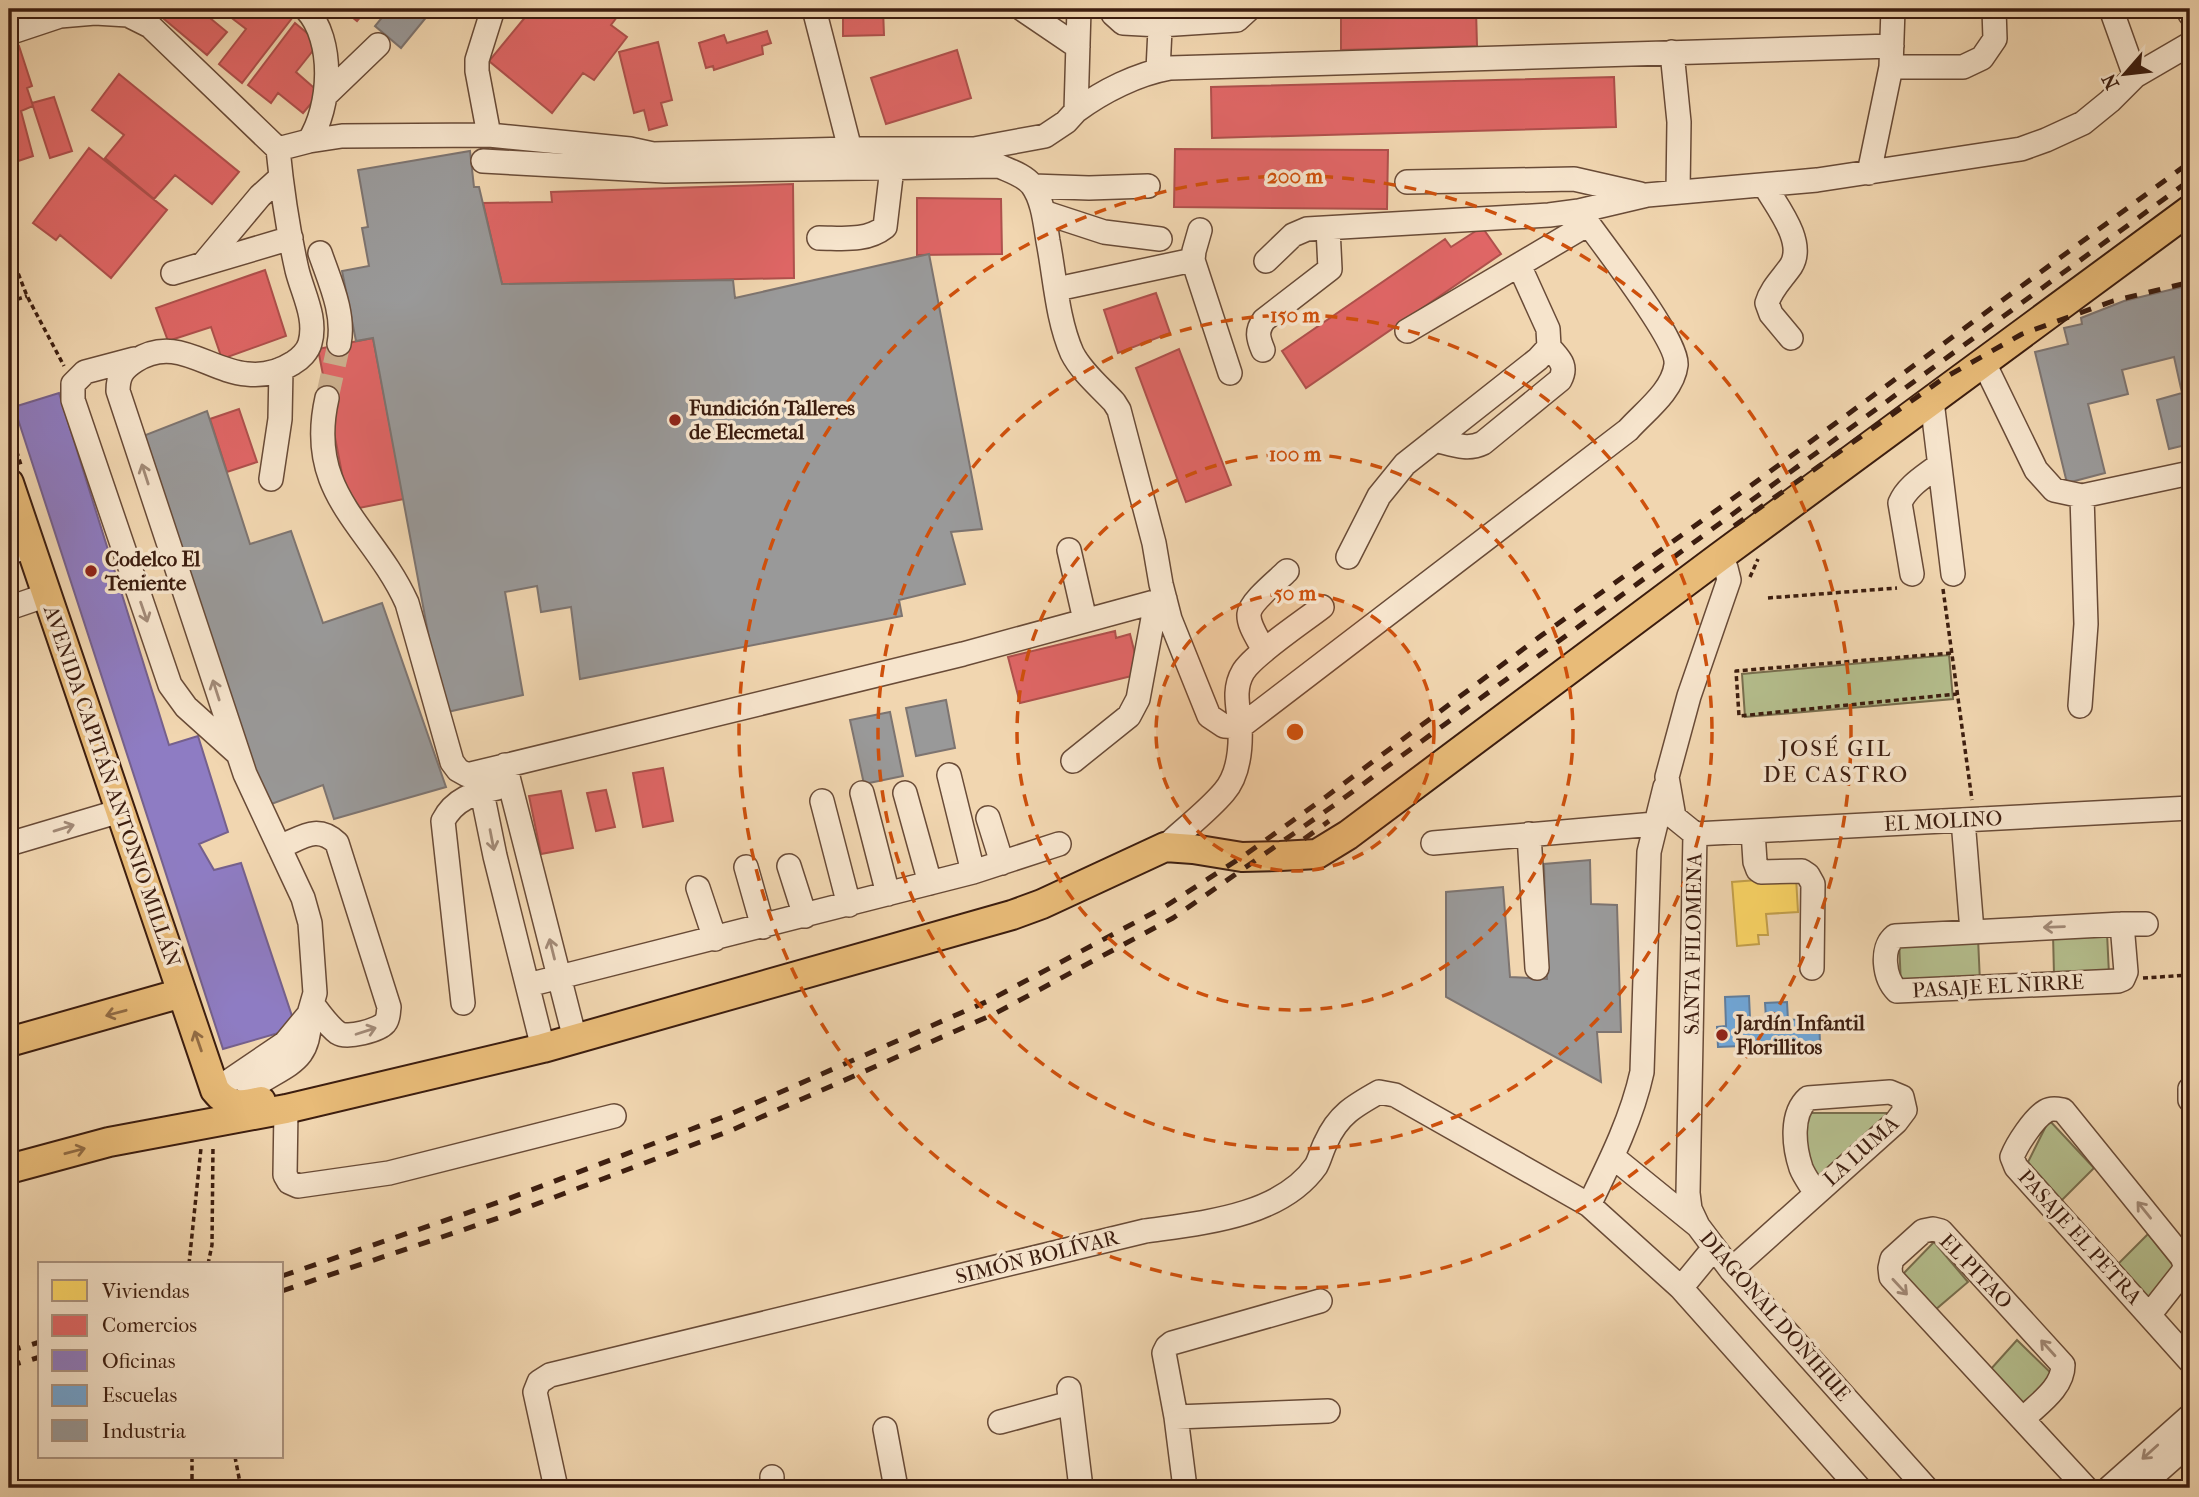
<svg xmlns="http://www.w3.org/2000/svg" width="2199" height="1497" viewBox="0 0 2199 1497" font-family="'IM FELL French Canon',serif">
<style>
.green{fill:#b5bf8e;stroke:#786e4e;stroke-width:2}
.homes{fill:#ffd966;stroke:#c4a14c;stroke-width:2}
.shops{fill:#e06666;stroke:#af504c;stroke-width:2}
.offices{fill:#8e7cc3;stroke:#75608d;stroke-width:2}
.schools{fill:#6fa8dc;stroke:#607e9e;stroke-width:2}
.industry{fill:#999;stroke:#7d7470;stroke-width:2}
.lines{fill:none;stroke-linecap:round;stroke-linejoin:round}
.minor-tunnel{stroke:#cdb190;stroke-width:23;stroke-dasharray:23 11;stroke-linecap:butt}
.minor-casing{stroke:#694b37;stroke-width:26}
.major-casing{stroke:#3c1d0f;stroke-width:32}
.path{stroke:#3c1d0f;stroke-width:3.5;stroke-dasharray:5 3.5;stroke-linecap:butt}
.minor{stroke:#f6e4cc;stroke-width:23}
.major{stroke:#e8bb78;stroke-width:28}
.rail{stroke:#3c1d0f;stroke-width:5;stroke-dasharray:12 12;stroke-linecap:butt}
.oneway{stroke:#a28a77}
.oneway2{stroke:#926c44}
.ring{fill:none;stroke:#ce500c;stroke-width:3.5;stroke-dasharray:12 9}
.poi-dot{fill:#8f2418;stroke:#f6e4cc;stroke-width:2.5}
.labels{text-anchor:middle;stroke-width:7;stroke-linejoin:round;paint-order:stroke}
.poi-label{font-size:21px;font-weight:bold;fill:#3c1d0f;stroke:#f6e4cc;text-anchor:start}
.street-label{font-size:21px;fill:#3c1d0f;stroke:#f6e4cc}
.neighbourhood-label{font-size:23px;letter-spacing:2px;fill:#3c1d0f;stroke:#f6e4cc}
.centre{fill:#ce500c;stroke:#f6e4cc;stroke-width:3.5}
.ring-label{font-size:21px;text-anchor:middle;font-weight:bold;fill:#ce500c;stroke:#f6e4cc;stroke-width:7;stroke-linejoin:round;paint-order:stroke}
</style>
<rect width="100%" height="100%" fill="#f1d6b0"/>
<filter id="stains"><feTurbulence type="fractalNoise" baseFrequency=".00286" numOctaves="4"/><feColorMatrix values="0 0 0 0 .2 0 0 0 0 .09 0 0 0 0 .02 0 0 0 .5 -.17"/></filter>
<radialGradient id="worn" r=".72"><stop offset=".6" stop-color="#630" stop-opacity="0"/><stop offset="1" stop-color="#630" stop-opacity=".3"/></radialGradient>
<!-- green -->
<path class="green" d="M1949 655 1953 699 1745 717 1742 674Z
M2107 933 2109 974 2054 975 2053 934Z
M1978 938 1980 982 1901 986 1899 940Z
M1809 1113H1895L1819 1179 1806 1168 1801 1137Z
M2049 1120 2094 1168 2060 1202 2028 1162Z
M2148 1234 2180 1274 2151 1302 2118 1264Z
M1934 1242 1968 1282 1935 1310 1902 1275Z
M2017 1340 2053 1375 2022 1407 1990 1370Z"/>
<!-- homes -->
<path class="homes" d="M1796 877 1798 912 1766 914 1768 935H1758L1759 944 1737 946 1732 882Z"/>
<!-- shops -->
<path class="shops" d="M152 9H199L227 32 207 55Z
M220 9H290L296 13 242 83 219 64 246 29Z
M342 9H367L357 21Z
M520 9H623L611 25 627 37 594 80 583 73 552 113 489 61 527 15Z
M690 9H726L699 17 698 13 691 15Z
M843 9H883L884 35 843 36Z
M1341 9H1476L1477 46 1341 50Z
M295 23 319 43 296 72 320 93 303 113 278 93 271 103 248 85Z
M767 31 771 43 762 46 763 54 714 70 713 66 706 68 699 43 724 35 727 43Z
M658 42 672 100 661 103 667 125 649 130 644 110 634 113 619 52Z
M19 46 32 86 27 88 33 106 21 111 33 156 9 164V49Z
M957 50 971 98 886 124 871 78Z
M119 74 239 172 212 204 175 175 154 199 105 158 124 135 92 110Z
M1614 77 1616 127 1212 138 1211 87Z
M54 97 72 151 50 158 32 103Z
M89 148 167 210 111 278 60 235 56 240 33 223Z
M1175 149 1388 150 1387 209 1174 207Z
M793 184 794 278 502 284 483 203 552 202 551 192Z
M917 198 1001 199 1002 254 917 255Z
M1482 227 1501 254 1306 388 1282 351 1445 239 1451 247Z
M265 270 286 336 222 359 211 327 168 341 156 308Z
M1156 293 1170 333 1118 353 1104 310Z
M373 338 404 499 349 510 318 349Z
M1179 349 1231 485 1186 502 1136 368Z
M239 409 257 462 227 472 210 419Z
M1115 631 1116 638 1130 634 1140 674 1020 703 1008 657Z
M663 768 673 821 643 827 633 773Z
M606 790 615 827 596 831 587 793Z
M561 791 573 848 541 854 529 796Z"/>
<!-- offices -->
<path class="offices" d="M59 393 169 745 198 736 228 832 199 844 214 870 241 863 296 1028 223 1049 14 407Z"/>
<!-- schools -->
<path class="schools" d="M1749 996 1750 1018H1766L1765 1003 1787 1002 1788 1020 1819 1018 1820 1043 1718 1047 1717 1027 1726 1026 1725 997Z"/>
<!-- industry -->
<path class="industry" d="M389 9H433L401 48 375 26Z
M470 151 474 187H479L502 284 733 280 735 298 929 254 982 529 951 532 965 584 899 600 902 616 580 679 571 607 541 612 537 586 505 592 523 695 443 713 373 338 356 341 342 271 369 266 362 228 368 227 358 170Z
M2190 285V444L2169 449 2157 400 2182 393 2174 357 2122 370 2128 394 2088 404 2105 473 2067 483 2035 352 2068 344 2064 328 2082 324 2081 318 2124 301Z
M207 411 250 544 291 531 323 623 382 603 446 787 334 819 323 785 266 806 143 436Z
M946 700 955 748 916 756 906 708Z
M890 712 903 776 864 784 850 720Z
M1590 860 1591 904 1617 905 1621 1032H1597L1601 1082 1446 997V892L1503 887 1510 977 1547 979 1544 864Z"/>
<g class="lines">
<!-- minor-tunnel -->
<path class="minor-tunnel" d="M327 398 339 344"/>
<defs>
<path id="minor" d="M306 9C335 40 331 107 309 141
M814 9 850 149
M1022 9 1078 47
M1111 9 1113 14 1123 23 1160 25 1237 20 1249 9
M2111 9 2135 76
M2189 9 2190 14
M9 33 60 16 95 13 128 15 150 26 278 149
M1672 52 1679 122 1678 191
M1891 67H1963L1982 58 1995 39 1994 9
M1158 70 1161 9
M326 95 378 45
M1076 111C1103 91 1137 74 1170 68L1892 46
M489 135 477 71V60L493 9
M483 161 665 171 999 166C1010 171 1024 175 1032 185 1043 200 1045 223 1048 241 1055 277 1057 319 1072 353 1081 371 1100 387 1114 402L1119 410 1154 543 1161 584 1170 619 1209 716 1224 726 1240 727 1628 430C1644 412 1673 391 1676 365 1679 340 1597 237 1579 211
M1869 173 1891 67 1893 9
M1407 182 1574 179 1640 194
M1033 186 1089 188 1148 186
M1765 186C1777 207 1806 242 1791 266 1782 279 1771 289 1767 303L1771 314 1791 338
M1043 212 1104 232 1160 239
M1200 230 1194 251 1193 260 1230 373
M819 238C842 238 866 242 885 227L892 168
M320 253C330 282 345 314 339 344
M1266 261 1293 235 1307 229 1549 215 1579 211 1647 195 1817 180 2021 149 2046 140 2083 123 2110 101 2135 76 2190 44
M204 263 260 196 281 177
M173 273 291 238
M1057 289 1193 260
M1407 331 1588 224
M1263 350C1258 338 1256 331 1264 320L1330 269 1328 228
M134 359 85 372 73 384V400L170 685 186 707 236 752
M1984 363 2036 470 2054 490 2082 496 2190 473
M327 398C305 495 372 526 407 603L452 762 458 770 467 775 963 654 1165 599
M1932 401 1953 574
M1435 440C1452 444 1467 451 1483 443L1560 380C1568 365 1559 359 1549 347
M271 479 280 419 281 369
M1069 550 1085 620
M9 553 30 545
M1348 557 1379 496 1405 464 1538 359 1549 347 1548 329 1519 265
M1912 574 1900 503C1907 486 1925 476 1939 465
M9 608 47 595
M1264 651C1260 641 1248 626 1249 614 1250 602 1278 580 1287 571
M2080 706 2086 624 2082 496
M1073 761 1129 716 1138 699 1156 602
M505 765 575 1039
M478 773 495 856 543 1048
M949 775 973 872
M862 793 888 894
M905 793 930 883
M822 801 849 905
M988 818 1002 863
M1963 820 1972 931
M1753 831 1755 862 1758 870 1761 872 1802 871 1808 875 1813 884 1812 968
M1529 834 1537 968
M1695 834 2190 808
M1433 843 1655 824
M9 844 120 811
M279 847C302 838 317 824 337 843L389 1007C388 1013 389 1018 385 1023 379 1030 347 1039 338 1033 328 1026 320 1013 312 1004
M1165 847C1184 829 1207 812 1224 792 1239 775 1241 746 1240 725 1238 706 1233 689 1243 672 1253 655 1304 621 1322 607
M789 866 805 916
M746 867 763 927
M698 888 715 939
M2122 924 2126 972 2123 979 2118 981 1897 991C1884 978 1880 948 1895 936L2122 924H2146
M528 985 973 872 1059 844
M463 1003 443 821C454 799 474 793 497 788
M241 1074 246 1082 254 1086C288 1063 312 1062 309 1014
M226 1083 285 1043 309 1014 315 993 310 923 303 898 245 774 118 391C118 375 123 369 135 361 176 334 208 371 247 374 264 376 279 372 293 363 300 359 308 351 310 343 317 318 303 294 297 270 288 230 282 190 278 149L309 141 342 136 489 135 630 149 653 154 850 149H974L1045 136 1066 122 1076 111 1079 9
M2190 1089V1100
M286 1109 285 1175 289 1182 298 1186 389 1173 614 1116
M1613 1157 1698 1226 1731 1270 1926 1488
M1589 1205C1610 1162 1632 1118 1642 1072L1649 852 1665 787
M1698 1226 1690 1209 1688 1193 1695 834 1674 817 1667 777 1689 696 1729 580 1726 568 1718 558
M1731 1270 1896 1122 1905 1110 1902 1097 1890 1092 1808 1098C1790 1114 1794 1147 1801 1168 1804 1176 1811 1185 1815 1192
M1681 1288 1713 1249
M2150 1314 2183 1272 2185 1265 2182 1257 2063 1110C2057 1109 2051 1108 2046 1111 2034 1118 2017 1144 2012 1157L2016 1167 2190 1361
M1069 1389 1081 1488
M1176 1417 1328 1411
M2023 1419C2038 1404 2063 1388 2063 1365L1941 1231 1933 1229 1923 1231 1892 1259 1890 1268 1891 1277C1956 1348 2022 1418 2086 1488
M1000 1422 1070 1403
M885 1429 896 1488
M772 1477V1488
M556 1488 535 1392 539 1382 550 1375 1145 1231C1201 1223 1280 1217 1316 1166 1320 1159 1322 1149 1326 1142 1338 1115 1354 1106 1379 1092L1395 1095 1589 1205 1681 1288 1859 1488
M1185 1488 1176 1417 1164 1353 1167 1347 1172 1343 1320 1301
M2109 1488 2190 1416
M2139 1488 2190 1443"/>
<path id="major" d="M9 483 215 1090C228 1107 242 1106 261 1101
M9 1042 182 993
M9 1169 109 1142 286 1109 543 1048 1012 915 1042 904 1165 847 1193 849 1242 857 1280 856 1317 854 1348 835 1718 558 2190 210"/>
</defs>
<!-- minor casing -->
<use href="#minor" class="minor-casing"/>
<!-- major casing -->
<use href="#major" class="major-casing"/>
<!-- path -->
<path class="path" d="M9 250 27 296 64 366
M9 302 27 296
M9 427 21 465
M1750 577 1758 559
M1943 589 1972 800
M1768 598 1897 588
M1951 653 1736 671 1739 716 1957 694
M2143 978 2190 975
M189 1264 201 1148
M208 1264 212 1245 213 1146
M192 1457V1479L195 1488
M235 1457 241 1488"/>
<!-- minor -->
<use href="#minor" class="minor"/>
<!-- major -->
<use href="#major" class="major"/>
<!-- rail -->
<path class="rail" d="M1734 526 1944 378 2022 334 2113 301 2190 282
M1304 839 1329 821
M282 1276 505 1200 726 1116 988 1001 1166 906 1242 857 1327 796 1542 635 1749 487 2190 162
M282 1291 510 1214 732 1130 994 1014 1173 918 1333 806 2190 180
M9 1351 40 1342
M9 1366 40 1357"/>
</g>
<!-- one-way arrows -->
<defs><path id="oneway-shaft" d="M-6 0H5M1.5-3L5.5 0L1.5 3" fill="none" stroke-width="1.6" stroke-linecap="round" stroke-linejoin="round" transform="scale(1.75)"/></defs>
<g class="oneway">
<use href="#oneway-shaft" transform="translate(145 474) rotate(-108)"/>
<use href="#oneway-shaft" transform="translate(144 612) rotate(71)"/>
<use href="#oneway-shaft" transform="translate(216 690) rotate(-108)"/>
<use href="#oneway-shaft" transform="translate(64 828) rotate(-17)"/>
<use href="#oneway-shaft" transform="translate(492 840) rotate(79)"/>
<use href="#oneway-shaft" transform="translate(2054 927) rotate(178)"/>
<use href="#oneway-shaft" transform="translate(552 949) rotate(-104)"/>
<use href="#oneway-shaft" transform="translate(366 1031) rotate(-18)"/>
<use href="#oneway-shaft" transform="translate(2144 1210) rotate(-129)"/>
<use href="#oneway-shaft" transform="translate(1900 1287) rotate(47)"/>
<use href="#oneway-shaft" transform="translate(2048 1348) rotate(-132)"/>
<use href="#oneway-shaft" transform="translate(2150 1452) rotate(138)"/>
</g>
<g class="oneway2">
<use href="#oneway-shaft" transform="translate(116 1013) rotate(165)"/>
<use href="#oneway-shaft" transform="translate(198 1041) rotate(-109)"/>
<use href="#oneway-shaft" transform="translate(75 1151) rotate(-15)"/>
</g>
<!-- distance rings -->
<circle cx="1295" cy="732" r="139" fill="#ce500c" fill-opacity=".12"/>
<g class="ring">
<circle cx="1295" cy="732" r="139"/>
<circle cx="1295" cy="732" r="278"/>
<circle cx="1295" cy="732" r="417"/>
<circle cx="1295" cy="732" r="556"/>
</g>
<!-- markers -->
<g class="poi-dot">
<circle cx="675" cy="420" r="7"/>
<circle cx="91" cy="571" r="7"/>
<circle cx="1722" cy="1035" r="7"/>
</g>
<g class="labels">
<!-- poi labels -->
<g class="poi-label">
<text x="689" y="415">Fundición Talleres<tspan x="689" dy="24">de Elecmetal</tspan></text>
<text x="105" y="566">Codelco El<tspan x="105" dy="24">Teniente</tspan></text>
<text x="1736" y="1030">Jardín Infantil<tspan x="1736" dy="24">Florillitos</tspan></text>
</g>
<!-- street labels -->
<g class="street-label">
<text transform="translate(112 786) rotate(71)" y="7">AVENIDA CAPITÁN ANTONIO MILLÁN</text>
<text transform="translate(1943 821) rotate(-3)" y="7">EL MOLINO</text>
<text transform="translate(1693 944) rotate(-89)" y="7">SANTA FILOMENA</text>
<text transform="translate(1998 986) rotate(-3)" y="7">PASAJE EL ÑIRRE</text>
<text transform="translate(1861 1151) rotate(-42)" y="7">LA LUMA</text>
<text transform="translate(2080 1237) rotate(48)" y="7">PASAJE EL PETRA</text>
<text transform="translate(1037 1257) rotate(-14)" y="7">SIMÓN BOLÍVAR</text>
<text transform="translate(1976 1271) rotate(46)" y="7">EL PITAO</text>
<text transform="translate(1775 1316) rotate(49)" y="7">DIAGONAL DOÑIHUE</text>
</g>
<!-- neighbourhood labels -->
<g class="neighbourhood-label">
<text x="1836" y="756">JOSÉ GIL<tspan x="1836" dy="26">DE CASTRO</tspan></text>
</g>
</g>
<circle cx="1295" cy="732" r="10" class="centre"/>
<g class="ring-label">
<text x="1295" y="183">200 m</text>
<text x="1295" y="322">150 m</text>
<text x="1295" y="461">100 m</text>
<text x="1295" y="600">50 m</text>
</g>
<!-- margin -->
<rect width="2199" height="1497" fill="none" stroke="#f1d6b0" stroke-width="35"/>
<rect x="10" y="10" width="2178" height="1476" fill="none" stroke="#3c1d0f" stroke-width="3.5"/>
<rect x="18" y="18" width="2164" height="1462" fill="none" stroke="#3c1d0f" stroke-width="2"/>
<!-- legend -->
<rect x="38" y="1262" width="245" height="196" fill="#f6e4cc" stroke="#ac9480" stroke-width="2"/>
<rect x="52" y="1280" width="35" height="21" fill="#ffd966" stroke="#ac9480" stroke-width="2"/>
<text x="102" y="1298" font-size="21" fill="#3c1d0f">Viviendas</text>
<rect x="52" y="1315" width="35" height="21" fill="#e06666" stroke="#ac9480" stroke-width="2"/>
<text x="102" y="1332" font-size="21" fill="#3c1d0f">Comercios</text>
<rect x="52" y="1350" width="35" height="21" fill="#8e7cc3" stroke="#ac9480" stroke-width="2"/>
<text x="102" y="1368" font-size="21" fill="#3c1d0f">Oficinas</text>
<rect x="52" y="1385" width="35" height="21" fill="#6fa8dc" stroke="#ac9480" stroke-width="2"/>
<text x="102" y="1402" font-size="21" fill="#3c1d0f">Escuelas</text>
<rect x="52" y="1420" width="35" height="21" fill="#999999" stroke="#ac9480" stroke-width="2"/>
<text x="102" y="1438" font-size="21" fill="#3c1d0f">Industria</text>
<!-- north arrow -->
<g transform="translate(2125 74) rotate(242)" stroke="#f6e4cc" stroke-width="5" paint-order="stroke">
<path d="M0-5L12 26L0 18L-12 26Z" fill="#3c1d0f"/>
<text y="-10" font-size="19" font-weight="bold" text-anchor="middle" fill="#3c1d0f">N</text>
</g>
<rect width="100%" height="100%" filter="url(#stains)"/>
<rect width="100%" height="100%" fill="url(#worn)"/>
</svg>
